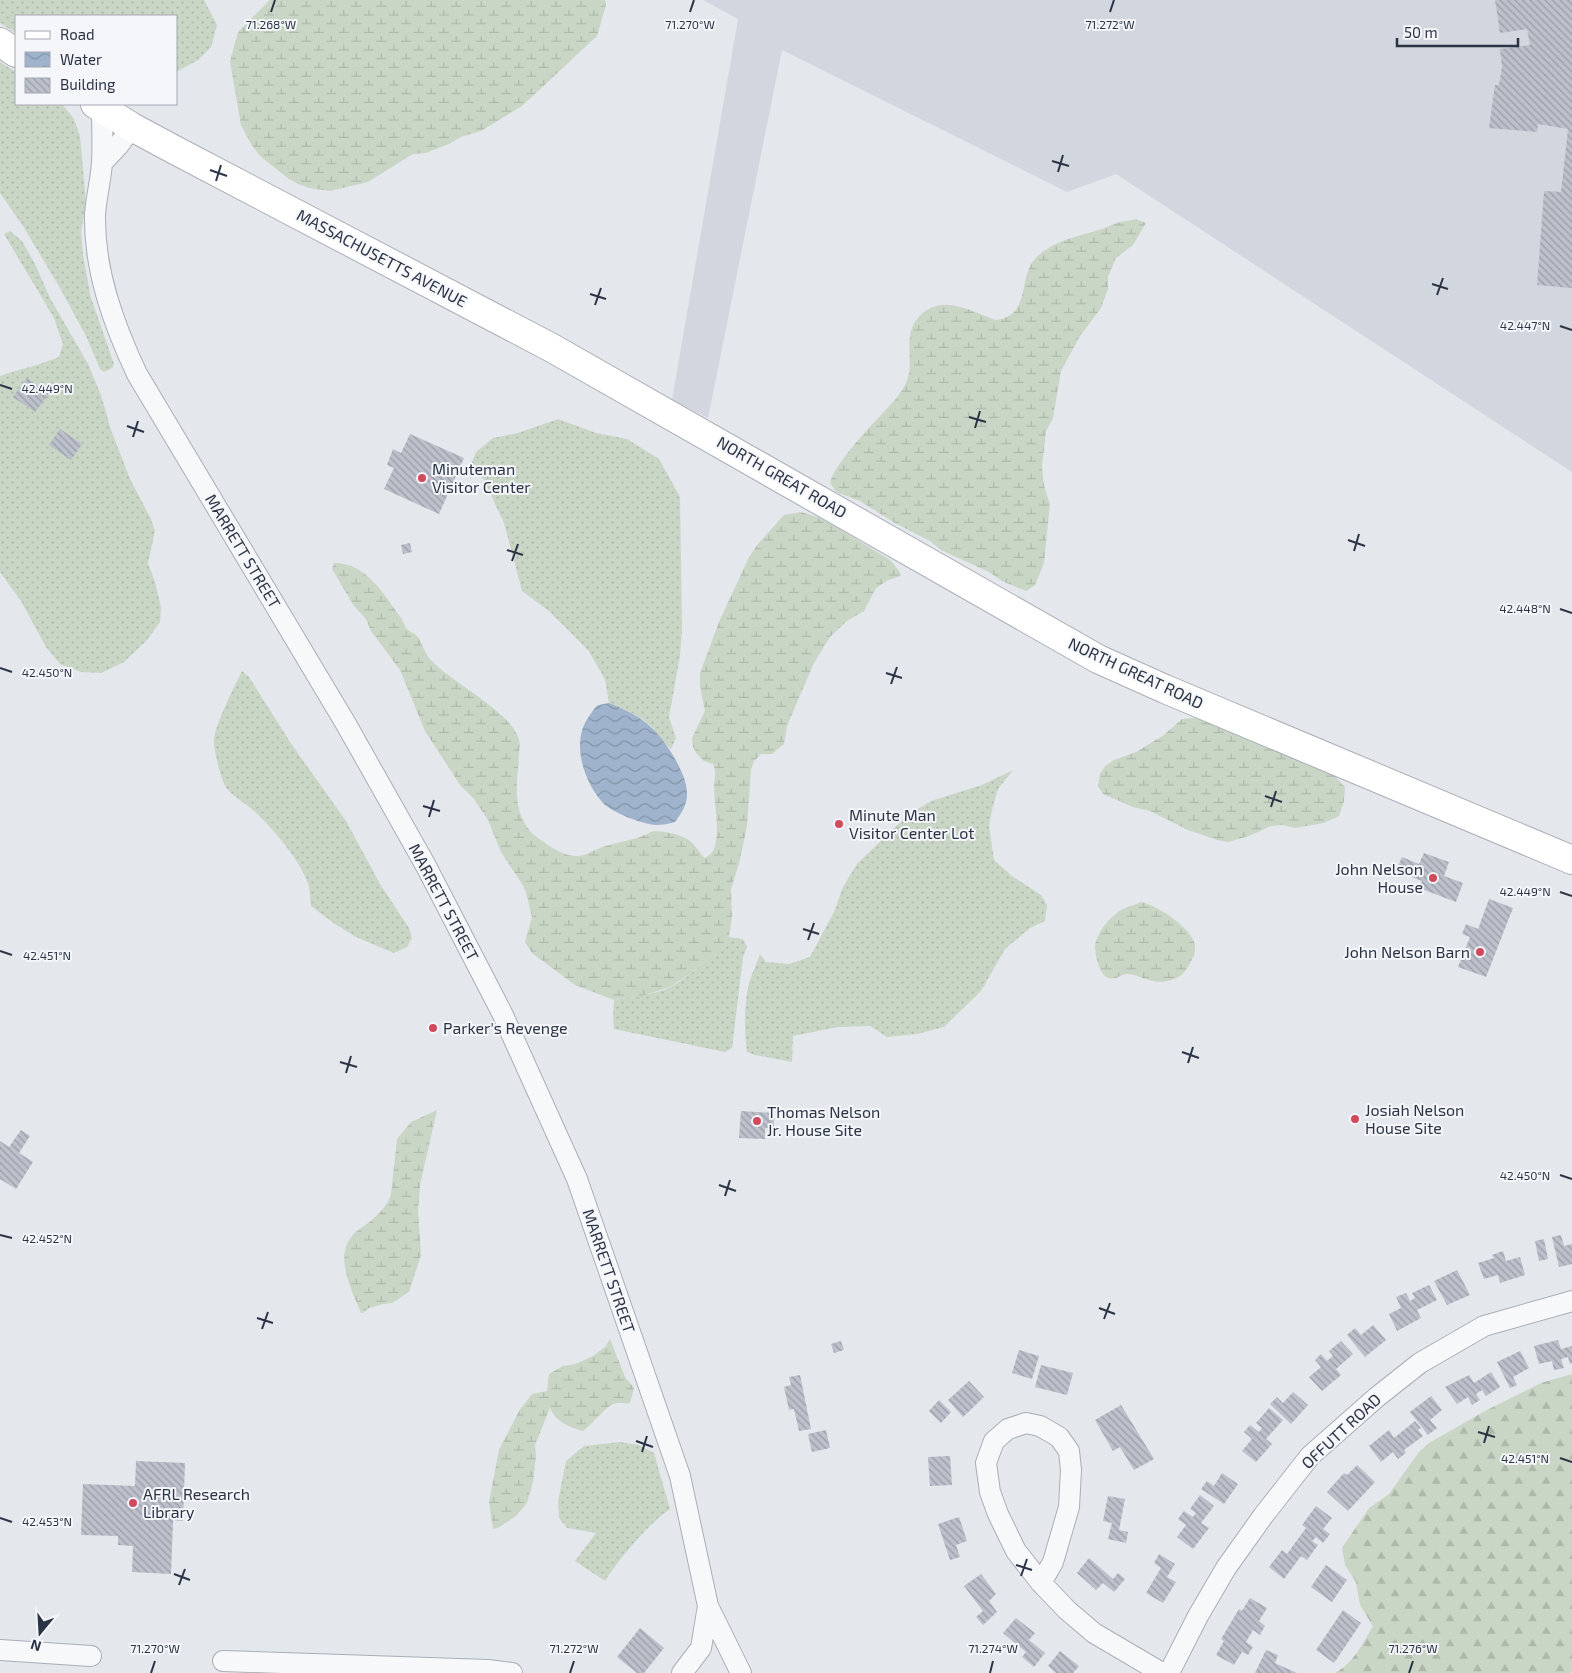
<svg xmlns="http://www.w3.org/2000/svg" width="1572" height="1673" viewBox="0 0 1572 1673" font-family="'Exo 2',sans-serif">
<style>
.built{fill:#d2d6de}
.grass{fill:url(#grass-dots)}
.forest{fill:url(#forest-firs)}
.wetland{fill:url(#wetland-marsh)}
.water{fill:url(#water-waves)}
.building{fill:url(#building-back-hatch)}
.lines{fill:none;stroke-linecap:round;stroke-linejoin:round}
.minor-casing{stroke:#a9aeb7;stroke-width:22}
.secondary-casing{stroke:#a9aeb7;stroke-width:30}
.minor{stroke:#f7f8fa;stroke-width:20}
.secondary{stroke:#fff;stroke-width:28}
.ticks{fill:none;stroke:#2b3445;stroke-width:2}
.poi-dot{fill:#d1495b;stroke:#f4f6f9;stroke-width:2}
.labels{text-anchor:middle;stroke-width:4;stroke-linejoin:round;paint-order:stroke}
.street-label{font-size:16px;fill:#2b3445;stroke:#f4f6f9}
.poi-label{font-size:16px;fill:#2b3445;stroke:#f4f6f9;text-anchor:start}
.ticks-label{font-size:12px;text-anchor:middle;fill:#2b3445;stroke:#f4f6f9;stroke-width:4;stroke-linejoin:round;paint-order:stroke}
</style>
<defs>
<pattern id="grass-dots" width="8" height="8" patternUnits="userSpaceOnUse" patternTransform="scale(1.25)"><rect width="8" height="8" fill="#c9d6c5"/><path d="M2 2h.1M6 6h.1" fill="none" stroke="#adb8ab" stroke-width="1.8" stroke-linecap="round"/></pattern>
<pattern id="forest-firs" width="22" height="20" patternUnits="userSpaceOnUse" patternTransform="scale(1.25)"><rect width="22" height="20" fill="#c9d6c5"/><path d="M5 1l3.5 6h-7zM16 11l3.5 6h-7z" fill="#adb8ab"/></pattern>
<pattern id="wetland-marsh" width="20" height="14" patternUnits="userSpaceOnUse" patternTransform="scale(1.25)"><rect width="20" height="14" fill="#c9d6c5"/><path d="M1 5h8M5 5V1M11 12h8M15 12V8" fill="none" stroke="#adb8ab"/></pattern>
<pattern id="water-waves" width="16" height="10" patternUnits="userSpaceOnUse" patternTransform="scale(1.25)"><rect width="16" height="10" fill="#9fb4cc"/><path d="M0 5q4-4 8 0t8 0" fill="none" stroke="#8293a7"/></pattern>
<pattern id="building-back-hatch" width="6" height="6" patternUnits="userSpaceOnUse" patternTransform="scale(1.25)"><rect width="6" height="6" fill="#bbc0ca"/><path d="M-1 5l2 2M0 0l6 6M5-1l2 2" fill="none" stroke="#989da6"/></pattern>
</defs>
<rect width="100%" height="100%" fill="#e4e7ec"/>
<!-- built -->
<path class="built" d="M703 0H1572V472L1116 174 1067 192 782 50 708 418 672 400 738 19Z"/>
<!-- grass -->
<path class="grass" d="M0 0H204L217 25 211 47 198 60 176 72V16H16V33L0 23Z
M0 62 16 72V104H62L74 119 80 136 86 203 81 231 83 256 91 298 114 364 112 368 104 372 100 369 87 338 60 288 23 226 0 193Z
M10 231 22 241 35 264 50 298 88 364 101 395 111 430 130 479 151 519 155 531 148 563 155 582 161 607 160 622 147 640 124 662 101 673 81 672 60 664 46 647 21 601 0 572V376C20 369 40 365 59 357L63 344 54 318 4 234Z
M558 419 596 433 627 439 659 459 680 497 682 631 680 656 669 717 676 738 671 749C664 743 659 735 653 728 641 716 624 709 609 703L605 679 588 650 549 611 522 591 504 523 484 480 471 465 476 452 493 438 518 433Z
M242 671 249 677 292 745 346 821 380 884 409 928 412 938 407 947 394 953 356 937 335 924 311 906C310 900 310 893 309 887 303 863 272 827 253 810 245 803 234 797 227 789 221 781 214 751 214 741 214 727 235 685 242 671Z
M1013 770 998 789 992 810 989 826 994 860 1012 876 1041 895 1047 905 1045 921 1030 928 1005 949 981 991 944 1027 917 1034 887 1037 870 1026 838 1027 793 1036 792 1062 755 1055 747 1052C744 1031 744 1000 750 980 753 971 757 963 760 954L766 962 789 964 810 957 834 912 843 887 857 864 893 829 911 813 931 801 982 785Z
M729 937 743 939 747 947 743 957 732 1048 725 1052 614 1029 613 1014 614 1000C633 997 654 995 671 987 691 976 714 954 729 937Z
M620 1442 639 1445 654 1453 670 1509C649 1523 619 1559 605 1581L575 1561 596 1533 567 1528 559 1518 558 1501 566 1461 584 1446Z"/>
<!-- forest -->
<path class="forest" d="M1572 1374V1671L1570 1673H1335C1354 1663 1362 1644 1373 1626L1360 1605 1356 1582 1345 1565 1342 1548 1369 1508 1389 1494 1419 1452 1429 1443 1485 1411 1541 1383Z"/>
<!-- wetland -->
<path class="wetland" d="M270 0H605L606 5 597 36 522 106 481 131 461 137 449 144 426 153 413 154 368 182 330 191 309 188 298 184 289 179 260 156 251 144 241 125 230 62 238 32Z
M1136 219 1146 223 1133 245 1116 258 1108 277V289L1101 308 1080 336 1061 371 1053 418 1046 431 1042 467 1044 486 1050 504 1044 563 1035 585 1026 591 1002 581 989 572 941 550 930 541 895 523 860 501 836 492 830 482C837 462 865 432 880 416 889 406 901 395 906 383 917 360 897 330 927 310 948 296 975 313 996 320 1031 315 1018 280 1034 260 1048 243 1072 238 1092 232 1100 230 1107 227 1114 224 1121 221 1129 221 1136 219Z
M801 512 817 517 833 525 890 560 900 572 901 576 888 580 876 588 864 611 847 621 830 637 814 663 795 707 787 726 784 744 772 754H761L754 761 751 770 747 826 739 864 731 889 732 918 729 937 717 951 690 974 670 987 642 996 614 1000 575 985 532 953 525 942 532 917 526 892 522 884 501 852 488 820 474 799 460 785 425 731 400 670 371 631 366 619 354 606 332 569 334 563C367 563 384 595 401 618 403 621 404 625 406 628 409 632 415 633 418 637 423 645 424 653 431 660 452 683 508 710 518 737 521 742 519 749 519 755 517 782 512 809 530 831 535 837 542 840 548 845 556 850 566 856 576 856 585 856 592 851 600 848 613 843 627 841 640 837 645 835 650 832 654 831 663 831 679 834 687 839 695 843 699 853 705 858 710 855 713 852 715 846 720 827 714 806 714 787 714 778 717 772 713 764L704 761 697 754 693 747 692 738 705 711 700 687V673L719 622 749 557 758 544 784 515Z
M1194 718 1209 721 1331 772 1345 787 1344 801 1339 816 1324 823 1295 828 1282 825 1271 826 1249 836 1228 842 1217 840 1188 830 1150 811 1133 807 1103 794 1098 786 1100 774 1105 766 1114 760 1136 752 1164 735 1182 719Z
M1141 902C1157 905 1191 927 1195 945 1196 952 1193 958 1190 963 1185 973 1179 979 1167 981 1153 985 1139 974 1127 974 1123 974 1119 977 1116 978 1100 982 1096 959 1095 948 1095 934 1111 915 1123 909 1129 906 1135 905 1141 902Z
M437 1110 420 1185 418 1211 421 1255 409 1292 392 1303 383 1304 369 1308 363 1313H361C352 1291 334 1257 352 1236 356 1231 362 1227 367 1224 378 1215 387 1207 391 1194L397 1139 411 1122Z
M610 1339 625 1377 634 1388 630 1403C624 1404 619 1402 614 1404 607 1405 592 1425 583 1431 569 1427 556 1422 550 1408L535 1445 536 1456 533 1482 527 1503 516 1516 498 1528 493 1529 489 1502 499 1450 519 1411 532 1394 547 1391 549 1374 563 1366 575 1364 593 1356 605 1347Z"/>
<!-- water -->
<path class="water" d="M609 703C624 709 640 716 652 728 666 741 688 775 687 795 687 805 681 814 675 822 669 824 662 825 656 825 642 824 613 813 603 803 583 781 570 740 590 715 592 712 595 707 597 706 600 704 606 704 609 703Z"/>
<!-- building -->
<path class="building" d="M1495 0H1572V288L1537 285 1544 191 1561 192 1568 129 1538 124 1537 132 1489 128 1495 85H1499L1502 67 1500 49 1530 45 1527 29 1500 33Z
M27 378 49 394 35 412 13 397Z
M60 429 82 444 71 460 49 445Z
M410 434 464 458 439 514 384 489 394 468 387 465 393 449 401 453Z
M410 543 412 552 403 554 401 545Z
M1424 853 1449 862 1444 876 1463 883 1456 902 1419 888 1422 881 1396 871 1402 857 1419 864Z
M1489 899 1513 908 1486 977 1458 967 1470 937 1462 934 1466 924 1478 929Z
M741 1111 774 1113V1129L765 1128V1139L739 1138Z
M21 1130 30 1136 19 1153 33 1162 16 1189 0 1179V1141L9 1147Z
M1561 1235 1564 1246 1572 1244V1264L1559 1267 1552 1237Z
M1544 1239 1548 1259 1539 1261 1535 1241Z
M1503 1251 1506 1261 1520 1257 1525 1275 1500 1283 1498 1275 1484 1279 1478 1263 1494 1258 1492 1255Z
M1457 1270 1470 1295 1447 1305 1434 1281Z
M1429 1285 1437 1300 1417 1310 1421 1318 1397 1331 1389 1314 1401 1308 1396 1297 1406 1293 1410 1301 1415 1298 1412 1293Z
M1373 1325 1386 1340 1365 1357 1347 1335 1355 1328 1361 1335Z
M1558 1340 1561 1349 1572 1346V1363L1570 1364 1568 1357 1561 1359 1564 1368 1554 1370 1552 1361 1539 1364 1534 1346Z
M841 1341 844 1350 834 1353 831 1344Z
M1341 1341 1353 1354 1336 1369 1341 1375 1322 1391 1309 1377 1321 1367 1315 1360 1321 1354 1327 1361 1333 1356 1329 1351Z
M1019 1350 1039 1356 1032 1379 1012 1373Z
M1520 1351 1529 1368 1513 1377 1517 1385 1510 1388 1497 1362Z
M1041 1365 1073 1373 1067 1395 1035 1387Z
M1491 1372 1500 1387 1486 1396 1482 1390 1476 1394 1480 1400 1472 1405 1468 1397 1457 1404 1445 1387 1469 1375 1474 1383Z
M800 1375 811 1429 799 1431 794 1409 789 1410 784 1387 791 1385 789 1377Z
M969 1381 984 1397 963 1417 948 1400Z
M1293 1392 1308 1405 1291 1424 1270 1404 1277 1397 1283 1403Z
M1431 1396 1442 1410 1430 1420 1437 1428 1428 1435 1410 1412Z
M939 1400 951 1412 941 1423 929 1411Z
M1121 1405 1154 1459 1134 1470 1120 1447 1113 1451 1095 1420Z
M1269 1408 1283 1420 1266 1439 1272 1444 1256 1462 1242 1451 1252 1439 1244 1432 1250 1425 1259 1432 1262 1428 1256 1423Z
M1415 1421 1421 1428 1418 1430 1423 1436 1404 1450 1406 1453 1398 1459 1393 1452 1381 1462 1369 1446 1389 1430 1394 1438Z
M826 1430 830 1448 812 1452 808 1434Z
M950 1456 952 1485 930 1486 928 1457Z
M136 1461 185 1463 183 1521 173 1520 171 1574 132 1572 133 1546 118 1545V1536L81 1535 83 1484 135 1486Z
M1357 1465 1375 1482 1348 1511 1327 1492 1344 1473 1347 1475Z
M1222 1473 1238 1484 1224 1504 1201 1489 1207 1481 1214 1486Z
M1200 1495 1214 1506 1201 1523 1209 1528 1193 1549 1177 1537 1186 1525 1178 1519 1184 1511 1193 1517 1196 1513 1190 1509Z
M1108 1496 1125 1499 1119 1530 1128 1532 1126 1543 1108 1539 1112 1523 1103 1521Z
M1316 1506 1332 1518 1323 1529 1330 1534 1323 1543 1316 1537 1312 1541 1318 1545 1307 1560 1301 1556 1284 1579 1269 1567 1282 1550 1287 1554 1306 1528 1302 1525Z
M959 1517 967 1541 956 1545 960 1557 950 1560 938 1524Z
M1159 1554 1175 1564 1167 1577 1176 1582 1163 1603 1146 1593 1161 1568 1154 1563Z
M1089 1558 1113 1579 1118 1573 1125 1579 1114 1592 1103 1583 1096 1590 1077 1573Z
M1326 1565 1347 1580 1332 1602 1311 1587Z
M981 1574 996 1594 989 1601 997 1612 983 1625 976 1617 983 1611 964 1586Z
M1250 1598 1267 1608 1259 1621 1265 1626 1260 1635 1253 1630 1246 1642 1253 1647 1248 1655 1242 1652 1234 1665 1216 1655 1224 1641 1221 1639 1239 1609 1242 1611Z
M1343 1610 1361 1623 1334 1663 1316 1650Z
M1016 1618 1035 1633 1029 1640 1045 1653 1034 1667 1022 1657 1026 1652 1003 1633Z
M640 1628 664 1648 644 1673H637L617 1657Z
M1266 1650 1278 1655 1275 1663 1297 1673H1255Z
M1060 1651 1079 1666 1073 1673H1056L1048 1666Z"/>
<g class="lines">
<defs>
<path id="minor" d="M102 108C102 126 103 144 102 162 101 180 96 198 95 215 94 271 114 325 137 374L346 724 426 866 502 1013 577 1179 680 1476 708 1606 741 1673
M102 163 118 146 132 127
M1041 1583 1053 1562 1069 1507 1071 1470 1069 1451 1059 1437 1040 1426 1026 1423 1008 1429 994 1441 986 1463 990 1492 998 1514 1016 1551 1041 1583 1045 1587 1067 1610 1094 1633 1162 1673
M0 1650 91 1656
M223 1661 488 1670 512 1673
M682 1673 701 1648 708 1606
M1169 1673 1198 1616 1226 1568 1263 1516 1310 1456 1377 1397 1420 1363 1484 1326 1572 1301"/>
<path id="secondary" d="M0 42 16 53
M95 104 132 127 171 148 552 348 1098 659 1165 689 1572 860"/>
</defs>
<!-- minor casing -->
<use href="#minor" class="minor-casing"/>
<!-- secondary casing -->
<use href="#secondary" class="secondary-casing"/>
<!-- minor -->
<use href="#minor" class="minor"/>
<!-- secondary -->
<use href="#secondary" class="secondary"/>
</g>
<!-- ticks -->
<path class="ticks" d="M271 12 275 0M690 12 694 0M1110 12 1114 0M1052 161 1069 166M210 170 227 176M1058 172 1063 155M216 181 221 165M1432 284 1448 289M590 294 606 299M1437 295 1443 278M595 305 601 288M1560 326 1572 330M0 385 12 389M969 417 986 422M127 426 144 432M975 428 980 411M133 437 138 421M1348 540 1365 546M507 550 523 555M1354 551 1359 534M512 561 518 544M1560 609 1572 613M0 668 12 672M886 673 902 678M891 684 897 667M1265 796 1282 802M423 806 440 811M1271 807 1276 791M429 817 434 800M1560 892 1572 896M803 929 819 934M808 940 814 923M0 951 12 955M1182 1052 1199 1058M340 1062 357 1067M1188 1063 1193 1047M346 1073 351 1056M1560 1175 1572 1179M719 1185 736 1191M725 1196 730 1180M0 1235 12 1238M1099 1308 1115 1314M257 1318 273 1323M1104 1319 1110 1303M262 1329 268 1312M1478 1432 1495 1437M636 1441 653 1447M1484 1443 1489 1426M642 1452 647 1436M1560 1458 1572 1462M0 1518 12 1522M1016 1565 1032 1570M174 1574 190 1580M1021 1576 1027 1559M179 1585 185 1569M151 1673 155 1661M570 1673 574 1661M990 1673 993 1661M1409 1673 1413 1661"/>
<!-- markers -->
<g class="poi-dot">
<circle cx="422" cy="478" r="5"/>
<circle cx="839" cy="824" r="5"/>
<circle cx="1433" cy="878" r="5"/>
<circle cx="1480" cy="952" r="5"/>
<circle cx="433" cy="1028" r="5"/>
<circle cx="1355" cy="1119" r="5"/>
<circle cx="757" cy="1121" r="5"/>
<circle cx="133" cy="1503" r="5"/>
</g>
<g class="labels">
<!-- street labels -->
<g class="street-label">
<text transform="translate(382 258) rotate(28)" y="6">MASSACHUSETTS AVENUE</text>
<text transform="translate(782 477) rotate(30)" y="6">NORTH GREAT ROAD</text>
<text transform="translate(243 551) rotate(59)" y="6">MARRETT STREET</text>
<text transform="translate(1136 673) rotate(25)" y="6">NORTH GREAT ROAD</text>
<text transform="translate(444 902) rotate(62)" y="6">MARRETT STREET</text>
<text transform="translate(609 1271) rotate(71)" y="6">MARRETT STREET</text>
<text transform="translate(1341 1431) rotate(-43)" y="6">OFFUTT ROAD</text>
</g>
<!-- poi labels -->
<g class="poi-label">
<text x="432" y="475">Minuteman<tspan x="432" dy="18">Visitor Center</tspan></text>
<text x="849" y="821">Minute Man<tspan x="849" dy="18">Visitor Center Lot</tspan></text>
<text x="1423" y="875" text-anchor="end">John Nelson<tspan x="1423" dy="18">House</tspan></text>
<text x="1470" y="958" text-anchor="end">John Nelson Barn</text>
<text x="443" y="1034">Parker's Revenge</text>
<text x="1365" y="1116">Josiah Nelson<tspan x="1365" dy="18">House Site</tspan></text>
<text x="767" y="1118">Thomas Nelson<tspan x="767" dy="18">Jr. House Site</tspan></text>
<text x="143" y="1500">AFRL Research<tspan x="143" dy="18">Library</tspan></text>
</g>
</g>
<g class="ticks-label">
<text x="271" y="29">71.268°W</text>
<text x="690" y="29">71.270°W</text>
<text x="1110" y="29">71.272°W</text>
<text x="1525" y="330">42.447°N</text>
<text x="47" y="393">42.449°N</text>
<text x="1525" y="613">42.448°N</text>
<text x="47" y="677">42.450°N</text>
<text x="1525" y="896">42.449°N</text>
<text x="47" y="960">42.451°N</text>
<text x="1525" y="1180">42.450°N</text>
<text x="47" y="1243">42.452°N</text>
<text x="1525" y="1463">42.451°N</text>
<text x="47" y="1526">42.453°N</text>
<text x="155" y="1653">71.270°W</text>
<text x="574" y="1653">71.272°W</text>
<text x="993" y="1653">71.274°W</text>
<text x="1413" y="1653">71.276°W</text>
</g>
<!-- legend -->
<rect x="15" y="15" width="162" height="90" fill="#f4f6f9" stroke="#a4a8b1"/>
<rect x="25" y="31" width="25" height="8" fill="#ffffff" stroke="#a4a8b1"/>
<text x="60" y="40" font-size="15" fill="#2b3445">Road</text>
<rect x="25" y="52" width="25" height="15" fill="url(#water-waves)" stroke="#a4a8b1"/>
<text x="60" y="65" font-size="15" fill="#2b3445">Water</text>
<rect x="25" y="78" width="25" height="15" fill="url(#building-back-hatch)" stroke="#a4a8b1"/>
<text x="60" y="90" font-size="15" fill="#2b3445">Building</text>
<!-- north arrow -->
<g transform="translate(40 1633) rotate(198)" stroke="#f4f6f9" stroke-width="4" paint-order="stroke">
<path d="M0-4L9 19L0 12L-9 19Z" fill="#2b3445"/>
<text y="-8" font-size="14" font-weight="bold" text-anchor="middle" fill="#2b3445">N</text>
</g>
<!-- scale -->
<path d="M1397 38v8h121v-8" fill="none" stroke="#2b3445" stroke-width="2.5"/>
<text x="1404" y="38" font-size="15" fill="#2b3445" stroke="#f4f6f9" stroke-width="4" paint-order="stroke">50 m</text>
</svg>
